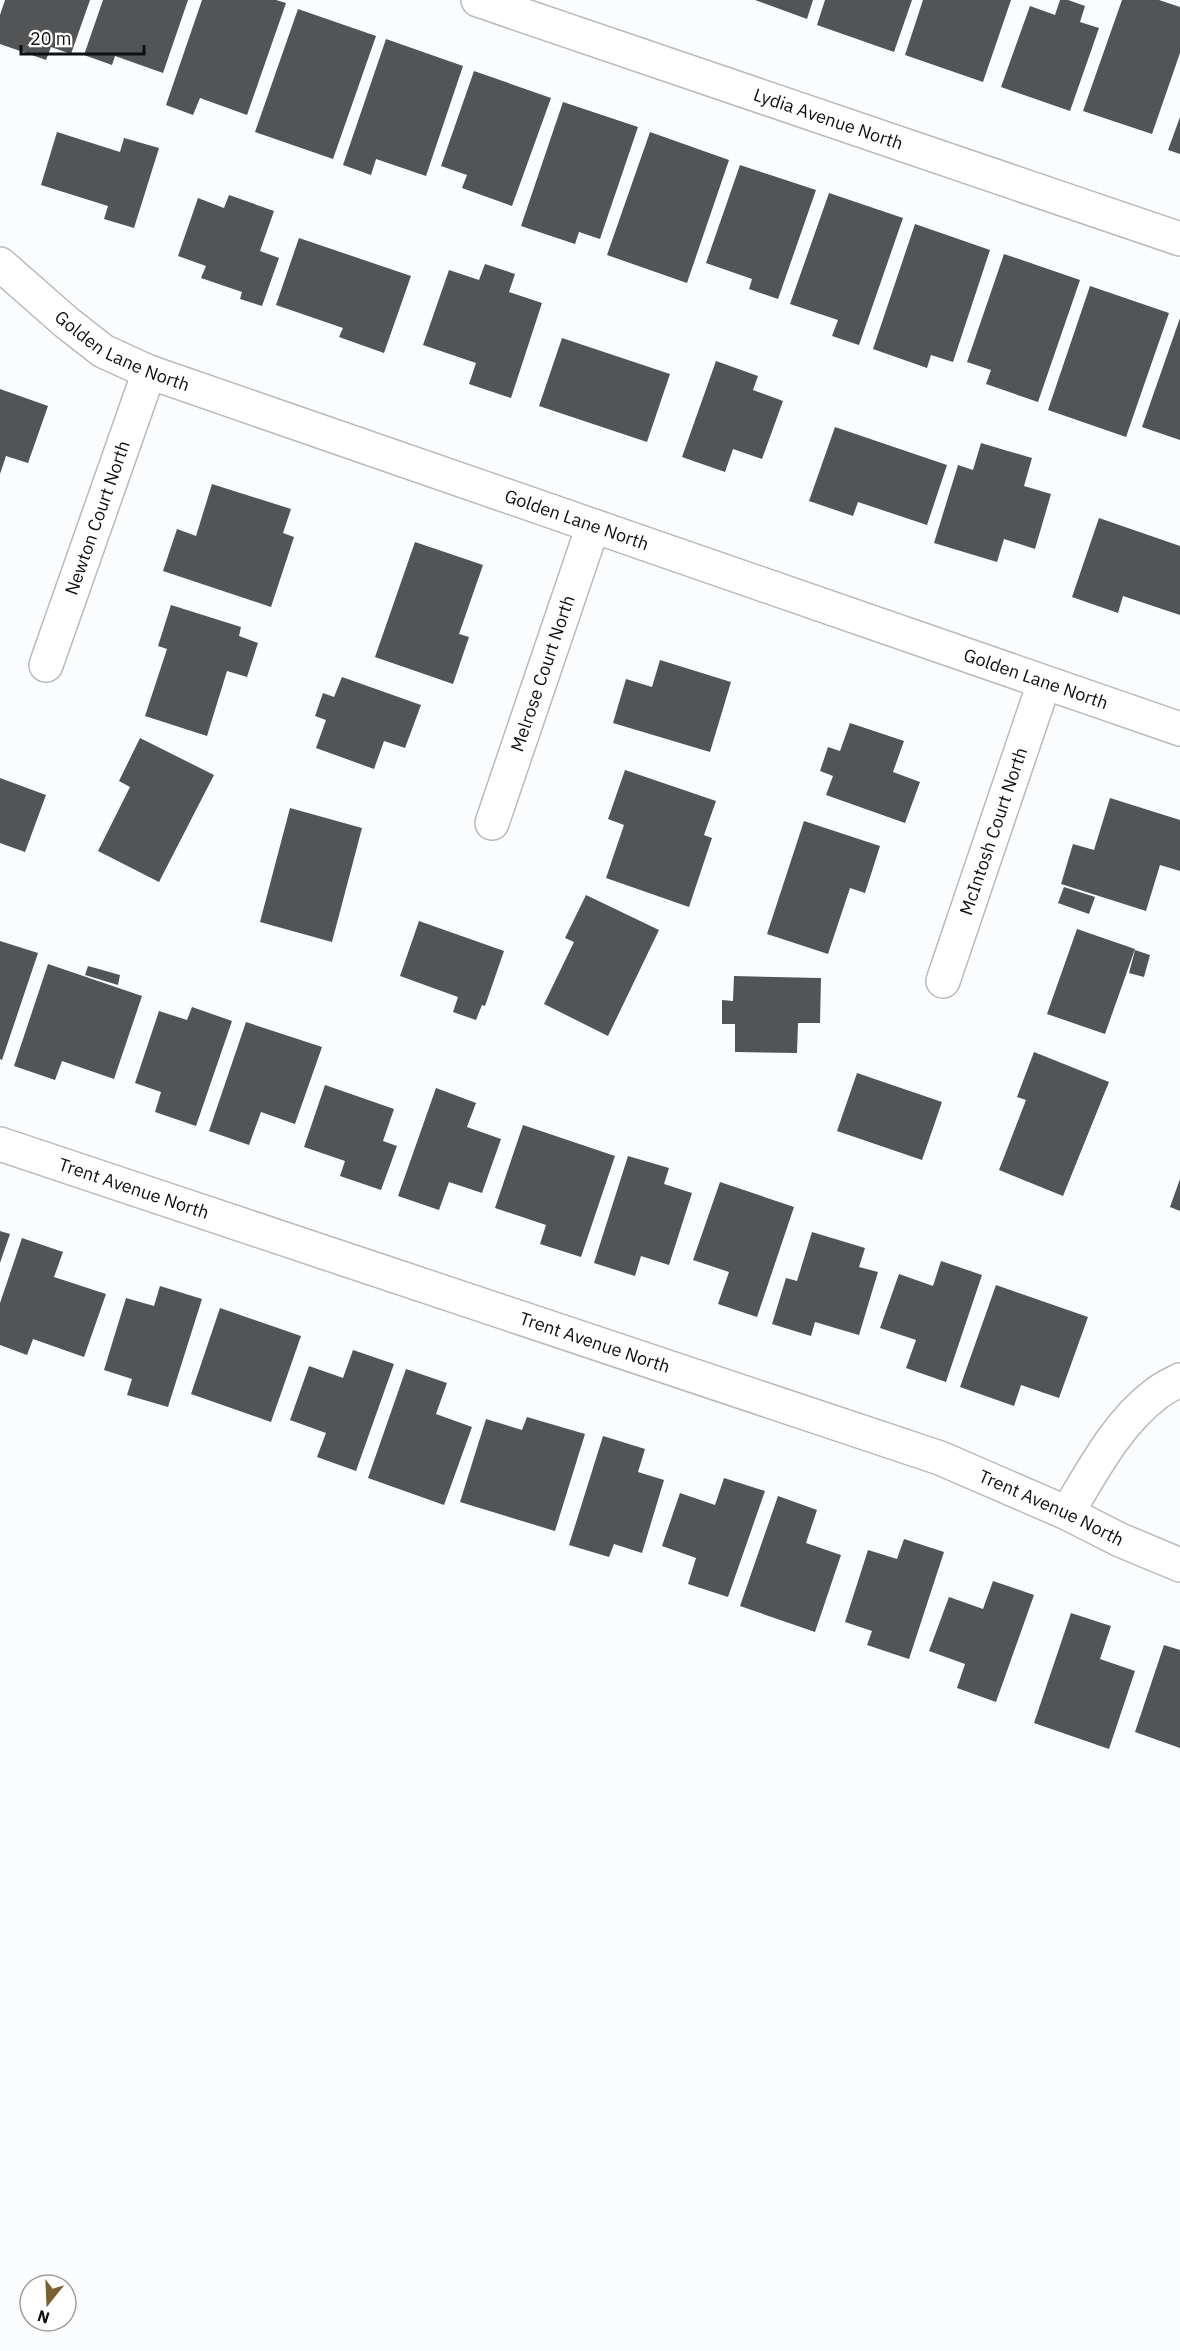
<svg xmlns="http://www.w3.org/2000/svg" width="1180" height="2351" viewBox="0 0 1180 2351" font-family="'IBM Plex Sans',sans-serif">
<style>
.building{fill:#525456}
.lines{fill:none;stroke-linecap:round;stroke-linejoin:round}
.minor-casing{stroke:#b8babc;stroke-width:36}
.minor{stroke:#fff;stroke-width:33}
.labels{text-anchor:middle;stroke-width:6;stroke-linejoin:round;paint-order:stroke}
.street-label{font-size:18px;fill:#0f1011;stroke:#fff}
</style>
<rect width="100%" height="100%" fill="#fafcfe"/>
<!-- building -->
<path class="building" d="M5 0H90L71 54 51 47 46 60 0 44V15Z
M103 0H188L163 73 115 56 112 65 84 55Z
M202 0H276L286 3 247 115 200 98 193 115 166 105Z
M755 0H813L807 19Z
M825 0H912L894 52 817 25Z
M923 0H1011L983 82 905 55Z
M1060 0H1068L1085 6 1080 22 1099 28 1070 111 1001 87 1030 6 1055 15Z
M1122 0H1159L1180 7V53L1152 134 1083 111Z
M298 9 376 36 333 159 255 132Z
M386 39 463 66 426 176 376 159 371 175 343 165Z
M474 71 551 98 512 206 462 188 467 175 441 166Z
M563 102 638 127 600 239 579 232 575 244 521 226Z
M1180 117V154L1168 150Z
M57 132 120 152 124 138 159 148 134 228 104 219 108 206 41 185Z
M650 132 729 160 687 283 607 255Z
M740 165 816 190 778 299 749 289 752 279 706 263Z
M829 193 903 218 859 345 832 336 838 320 790 304Z
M229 195 274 211 260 251 279 258 262 306 240 299 242 292 201 278 206 266 178 256 198 198 224 208Z
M915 224 990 250 953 362 931 355 927 368 873 349Z
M299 238 411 276 384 353 339 337 343 328 276 305Z
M1004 254 1080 280 1038 402 986 384 991 370 967 362Z
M485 264 515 274 509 292 542 303 511 398 469 384 476 363 423 345 449 270 479 280Z
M1090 286 1169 313 1126 437 1048 410Z
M1180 318V440L1142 427Z
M562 338 670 374 647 442 539 406Z
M716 361 758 376 753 390 783 401 762 459 733 449 725 472 682 457Z
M0 389 48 406 28 463 6 456 0 474Z
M835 427 947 465 927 525 858 502 853 516 809 501Z
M981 443 1032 458 1024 486 1051 494 1035 549 1004 539 997 562 934 543 958 465 973 470Z
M212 484 291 509 283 533 294 537 271 607 163 571 177 529 196 536Z
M1099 518 1180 546V615L1123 596 1118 613 1072 597Z
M415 542 483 565 459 634 469 637 453 684 375 657Z
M171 605 241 627 239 636 258 643 247 677 227 671 207 736 145 716 167 649 158 646Z
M660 660 731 682 710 752 613 723 626 679 652 687Z
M342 677 421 705 405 748 384 741 374 769 316 748 326 720 315 716 323 693 334 697Z
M850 723 904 741 893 772 920 782 905 823 826 795 833 776 820 771 828 747 840 751Z
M140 738 214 775 159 882 98 851 130 787 119 781Z
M625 770 716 801 704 835 712 838 689 907 606 878 624 825 608 819Z
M0 778 46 795 25 852 0 843Z
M1110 798 1180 820V871L1160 865 1146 911 1061 884 1073 844 1094 850Z
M290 808 362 828 332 942 260 922Z
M804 821 880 846 865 893 850 888 828 954 767 934Z
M1064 887 1095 897 1089 914 1058 903Z
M586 895 659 930 608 1036 544 1004 574 942 565 938Z
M419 921 504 951 485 1006 482 1005 476 1020 453 1012 458 997 400 976Z
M1077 929 1135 949 1105 1034 1047 1014Z
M0 941 38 953 2 1060 0 1059Z
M1135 950 1150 955 1144 977 1129 973Z
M48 964 142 996 114 1079 62 1061 55 1080 14 1066Z
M88 966 120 975 118 985 85 975Z
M734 976 821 978 820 1023H798L797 1053 735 1052V1024H722V1000L733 1001Z
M192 1007 232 1021 196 1126 155 1112 161 1092 135 1083 159 1011 187 1020Z
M246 1022 322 1047 295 1124 261 1112 249 1145 209 1131Z
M1034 1052 1109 1082 1063 1196 999 1170 1026 1100 1017 1097Z
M857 1073 942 1102 922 1160 837 1131Z
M325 1085 394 1109 383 1141 397 1146 381 1190 340 1176 345 1161 304 1147Z
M436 1088 476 1103 467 1127 501 1139 482 1193 449 1182 439 1210 398 1196Z
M523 1125 615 1156 581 1257 540 1244 546 1225 495 1208Z
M628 1156 669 1168 664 1184 692 1193 669 1265 641 1256 635 1276 594 1263Z
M1180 1179V1211L1170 1207Z
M720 1182 794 1207 757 1317 718 1304 729 1272 693 1260Z
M0 1231 10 1234 0 1263Z
M812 1232 865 1248 859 1267 878 1272 859 1335 815 1322 811 1336 772 1324 786 1278 797 1281Z
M22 1238 63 1252 54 1277 106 1294 84 1357 33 1339 27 1355 0 1345V1303Z
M941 1261 982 1275 946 1382 906 1368 916 1340 880 1328 899 1274 933 1286Z
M996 1285 1088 1317 1059 1398 1021 1385 1014 1406 960 1387Z
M160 1286 202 1299 168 1407 127 1395 132 1379 104 1370 126 1298 154 1306Z
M220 1308 301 1336 271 1422 191 1394Z
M353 1350 394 1364 356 1471 317 1457 326 1433 290 1420 309 1366 343 1378Z
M406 1369 447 1383 436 1414 472 1427 444 1505 368 1478Z
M527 1417 585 1434 555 1531 460 1502 486 1419 522 1430Z
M603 1436 645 1449 638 1472 664 1480 642 1553 614 1544 609 1557 569 1545Z
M724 1478 765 1491 728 1597 688 1584 696 1558 662 1546 680 1493 715 1505Z
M778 1496 817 1510 806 1543 841 1555 815 1632 740 1606Z
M904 1539 944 1552 909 1659 867 1645 872 1631 845 1622 868 1550 897 1559Z
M993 1581 1034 1595 996 1702 957 1688 965 1664 929 1651 949 1597 983 1609Z
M1071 1613 1111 1626 1100 1659 1135 1671 1109 1749 1034 1723Z
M1164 1645 1180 1650V1748L1135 1732Z"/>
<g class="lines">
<defs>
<g id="minor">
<path id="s1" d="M478 0 1180 239"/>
<path id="s2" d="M0 264 66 322 103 351 149 372 1180 729"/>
<path id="s3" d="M46 665 149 372"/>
<path id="s4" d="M492 823 593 526"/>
<path id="s5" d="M943 981 1044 683"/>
<path id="s6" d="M0 1144 940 1458 1067 1513 1120 1540 1180 1565"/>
<path d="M1067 1513C1092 1472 1117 1423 1156 1394 1163 1388 1172 1384 1180 1380"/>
</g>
</defs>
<!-- minor casing -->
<use href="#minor" class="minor-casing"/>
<!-- minor -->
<use href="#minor" class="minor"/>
</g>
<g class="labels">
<!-- street labels -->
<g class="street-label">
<text dy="6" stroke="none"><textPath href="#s1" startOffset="370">Lydia Avenue North</textPath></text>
<text dy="6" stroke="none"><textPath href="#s2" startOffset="152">Golden Lane North</textPath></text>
<text dy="6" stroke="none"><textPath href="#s3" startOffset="156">Newton Court North</textPath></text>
<text dy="6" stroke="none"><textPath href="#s2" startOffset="638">Golden Lane North</textPath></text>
<text dy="6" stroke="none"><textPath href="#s4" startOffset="158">Melrose Court North</textPath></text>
<text dy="6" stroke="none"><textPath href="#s2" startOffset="1124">Golden Lane North</textPath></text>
<text dy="6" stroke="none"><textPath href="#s5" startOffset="158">McIntosh Court North</textPath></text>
<text dy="6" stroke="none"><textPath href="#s6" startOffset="141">Trent Avenue North</textPath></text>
<text dy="6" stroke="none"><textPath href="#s6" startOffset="627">Trent Avenue North</textPath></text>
<text dy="6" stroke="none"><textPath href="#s6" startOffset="1113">Trent Avenue North</textPath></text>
</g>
</g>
<!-- north arrow -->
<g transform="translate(48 2303) rotate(198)"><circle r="28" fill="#ffffff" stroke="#9f9fa0" stroke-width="1.5"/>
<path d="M0-4.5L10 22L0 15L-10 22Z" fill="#7a5f31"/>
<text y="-9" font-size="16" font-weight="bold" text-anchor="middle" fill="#0f1011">N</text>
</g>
<!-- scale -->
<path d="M21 45v9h123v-9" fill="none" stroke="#0f1011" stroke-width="3"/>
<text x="30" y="45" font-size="18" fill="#0f1011" stroke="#ffffff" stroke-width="4.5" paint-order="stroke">20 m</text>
</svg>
